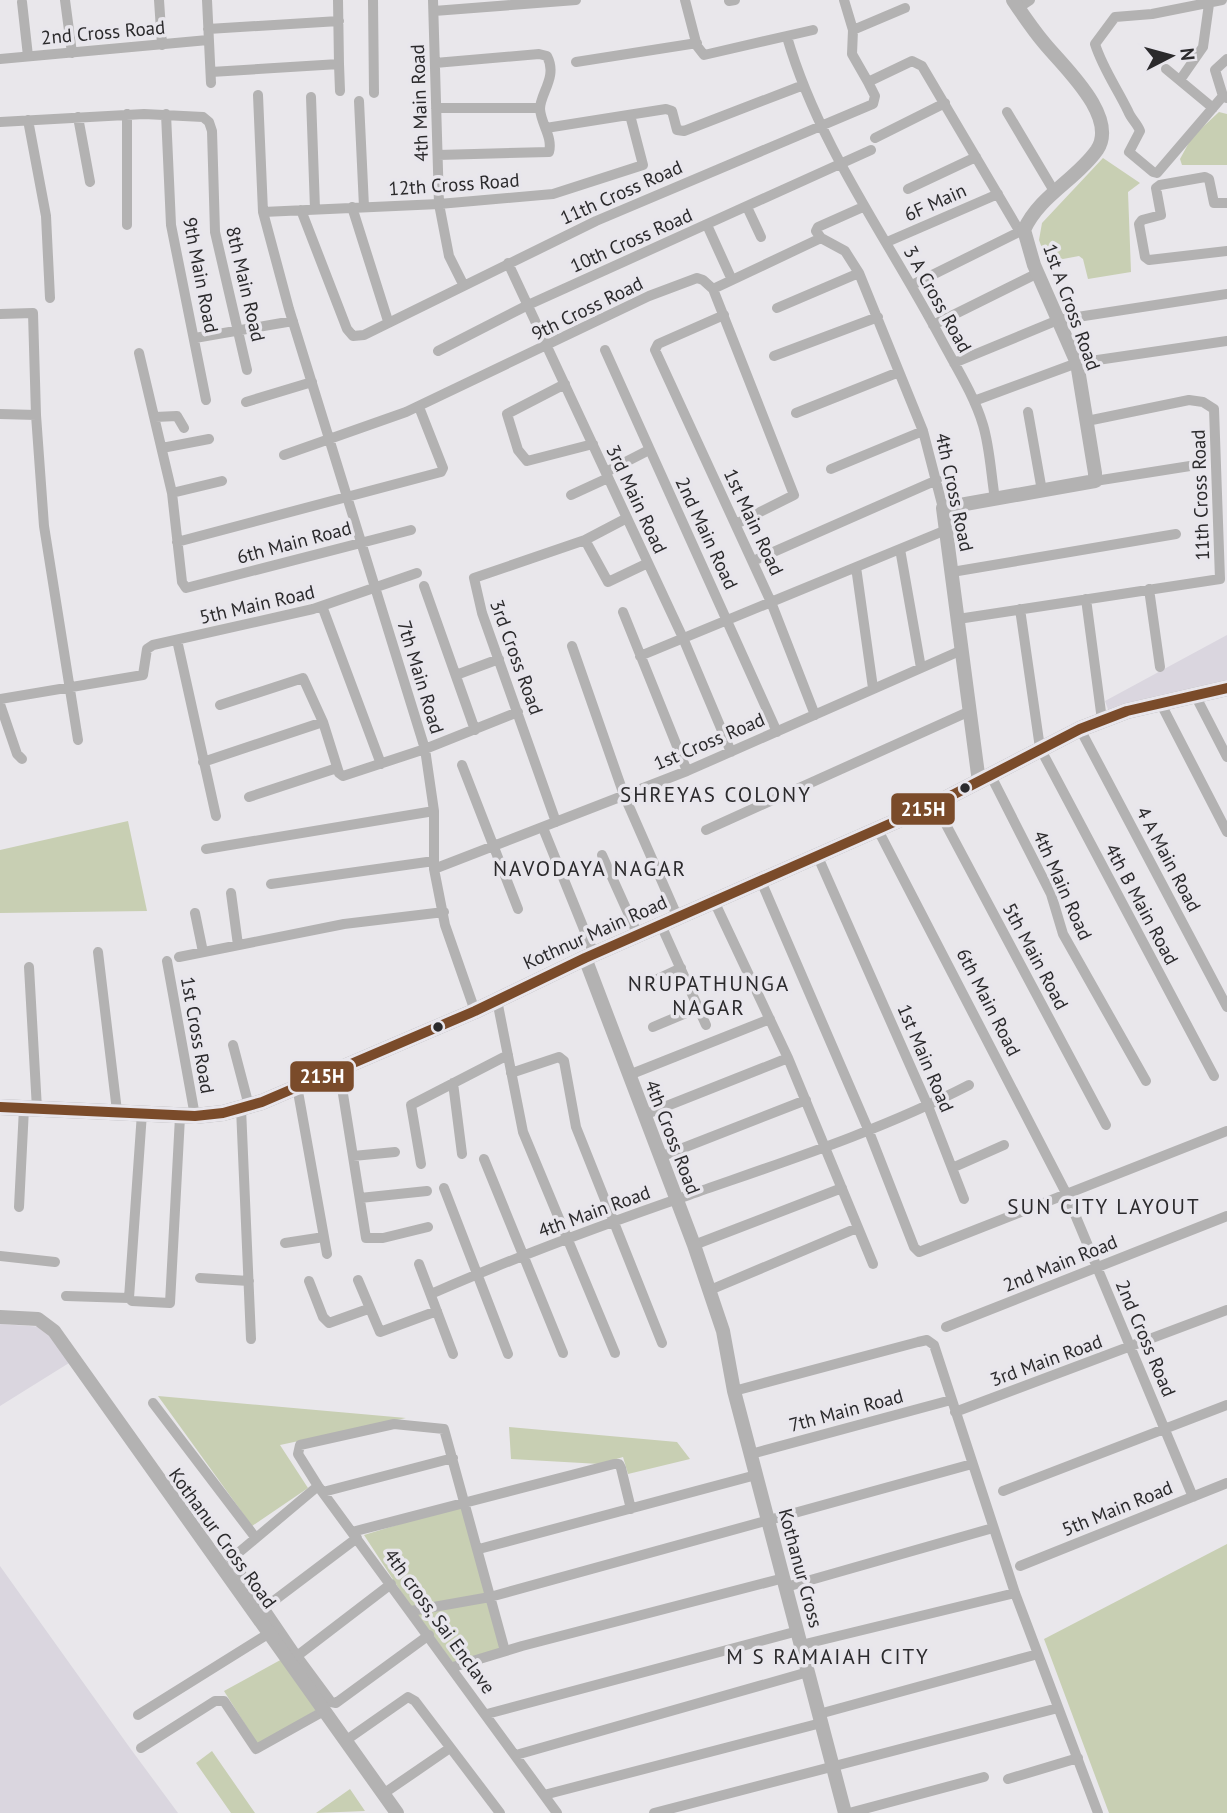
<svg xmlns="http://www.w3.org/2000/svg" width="1227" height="1813" viewBox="0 0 1227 1813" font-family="'PT Sans',sans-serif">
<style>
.built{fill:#dad6df}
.green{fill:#c8cfb3}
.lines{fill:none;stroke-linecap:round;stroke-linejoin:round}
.minor{stroke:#b3b2b2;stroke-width:10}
.tertiary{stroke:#b3b2b2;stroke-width:14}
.secondary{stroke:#a8a8a8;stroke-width:16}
.bus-1-casing{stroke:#e8e6ec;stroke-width:16}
.bus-1{stroke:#7a4b2a;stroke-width:10}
.bus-dot{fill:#2b2a2c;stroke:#e8e6ec;stroke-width:2.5}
.labels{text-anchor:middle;stroke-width:7;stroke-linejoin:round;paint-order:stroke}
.street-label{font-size:19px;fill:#2b2a2c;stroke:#e8e6ec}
.neighbourhood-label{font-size:21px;letter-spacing:2px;fill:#2b2a2c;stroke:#e8e6ec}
.line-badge{stroke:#e8e6ec;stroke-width:2.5}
.badge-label{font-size:19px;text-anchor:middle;font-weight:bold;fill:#fff}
</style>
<rect width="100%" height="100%" fill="#e9e7eb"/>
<!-- built -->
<path class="built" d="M1227 635V680L1109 712 1105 701Z
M0 1324 44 1327 69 1363 0 1406Z
M0 1566 130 1748 178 1813H0Z"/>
<!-- green -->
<path class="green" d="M1219 112 1227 114V165H1182L1180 159 1192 137Z
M1103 158 1140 183 1128 192 1131 272 1088 279 1083 259 1079 256 1047 262 1039 240 1042 223Z
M128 821 147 911 0 913V850Z
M158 1396 406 1418 280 1445 308 1488 252 1526Z
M509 1427 677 1442 690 1459 628 1474 623 1457 600 1464 511 1459Z
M463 1505 485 1594 411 1607 364 1535Z
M1227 1544V1813H1109L1044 1639Z
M488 1600 501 1648 454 1664 415 1612Z
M284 1658 318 1709 258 1745 224 1691Z
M212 1751 255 1813H231L196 1763Z
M350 1789 365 1811 316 1813Z"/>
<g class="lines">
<!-- minor -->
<path class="minor" d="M65 0 72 53
M159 0 162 45
M207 0 211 83
M373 0 374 93
M433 0 439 204 449 256 463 284
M685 0 697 46 704 55 813 30
M844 0 853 30 852 54 868 82
M1222 0 1152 14 1115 17 1095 44C1103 69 1117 88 1128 111 1131 119 1137 123 1140 131L1129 152 1153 172 1157 173 1223 96 1227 98
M729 1 735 0
M22 2 28 56
M1018 8 1030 0
M434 11 576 0
M208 29 339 21
M853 30 905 8
M787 37C819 147 888 239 941 339 956 367 974 395 983 425 990 448 991 475 995 499
M0 59 208 40
M576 62 697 43
M435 63 539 54 547 56C558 77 540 93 540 109 541 124 553 137 549 152L438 155
M339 64 340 91
M1166 69 1213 108
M211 72 339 64 338 0
M1180 80 1203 47 1209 4
M258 95 263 212 289 309 425 749 434 811V869L445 925 475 1011
M1223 96 1215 70 1227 59
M311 97 315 209
M359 101 364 207
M436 108H540
M1007 112 1054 191
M127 114V225
M166 114 171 225 206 400
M78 117 90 182
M28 120 46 216 50 298
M0 122 144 114 203 117 209 122 212 131 215 232 247 370
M546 128 666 109 672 111 677 130 684 131 801 86
M875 138 945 103
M908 189 976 157
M1227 203H1214L1209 179 1205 177 1160 185 1156 188 1161 215 1142 220 1139 224 1145 257 1149 260 1227 251
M352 207 388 321
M747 207 761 237
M301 210 347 329 353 336 364 335 596 221 873 104 875 96 868 82 912 61 922 66 1020 232
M263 212 439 204 553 194 643 165 630 115
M707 225 732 280
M821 238 845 251 859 273 923 431 943 508
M821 238 816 231 818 227 863 207
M887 242 998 194
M508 263 683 638 731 752
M912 285 1023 230
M713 289 821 238
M777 308 859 273
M0 314 33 313 36 415
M724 315 658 344 655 350 771 602 815 715
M933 325 1038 273
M195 338 293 321
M605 350 777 732
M438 351 528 305 871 150
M139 353 172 493 182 582 186 588 411 530
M774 356 878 317
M954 363 1058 320 1227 294
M565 384 507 414 518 450 527 461 593 444
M974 401 1077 363 1227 341
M246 402 312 382
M1028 412 1042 491
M796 413 899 372
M0 414 36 415 44 526 78 740
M155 417 177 416 184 428
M1087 421 1189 400 1203 402 1214 409
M162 448 209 439
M284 455 406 412 649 296 697 278 703 280 713 289 794 495 736 524
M831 469 923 431
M606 472 649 450
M1095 481 1190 466
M172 493 222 481
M571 495 608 478
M585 540 608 582 648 563
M177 542 441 472 443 468 419 407
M900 549 921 668
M753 561 937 480
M856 567 873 688
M952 572 1176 534
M424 586 475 730
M1149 589 1160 667
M1086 599 1102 720
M322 606 381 764
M1020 609 1040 748 1214 1076
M623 612 687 771
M958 619 1220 579 1214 409
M177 640 216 816
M572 646 624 795 678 918
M640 656 946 530
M456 675 499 659
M1195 695 1227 757
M0 699 143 675 147 649 153 645 313 609 417 573
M0 704 17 754 22 759
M1161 704 1227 832
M220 705 303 678 323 722 339 773 343 776 425 749 518 712
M1080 729 1227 1007
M203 762 323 722
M462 765 518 909
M991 776 1051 894 1063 934 1146 1081
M249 797 337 768
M935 804 1106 1125
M556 822 482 613 474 578 585 540 627 518
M543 828 594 954
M706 830 970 711
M878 830 1066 1193 1193 1497
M206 849 434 811
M602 855 638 935
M818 857 928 1106 964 1199
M434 869 687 771 962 650
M761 881 868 1129 914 1247 919 1252 1227 1131
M271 884 434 861
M231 893 238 945
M714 901 788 1058 873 1264
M195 913 203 952
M661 925 706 1025
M98 952 117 1111
M179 957 344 924 444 912
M167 961 195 1116
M29 967 37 1109
M647 984 681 968
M497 1000 523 1132 615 1353
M653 1027 698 1008
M233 1045 249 1106
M339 1069 366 1238H383L428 1227
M511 1073 559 1057 564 1061 576 1127 662 1343
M629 1075 770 1019
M453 1083 462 1154
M297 1086 327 1254
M241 1108 251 1339
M644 1115 788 1058
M353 1156 395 1152
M660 1157 806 1100
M484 1159 563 1353
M421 1164 411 1105 508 1055
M952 1168 1004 1145
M444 1188 508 1354
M360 1198 427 1191
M19 1207 24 1108
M285 1243 324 1237
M694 1245 842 1188
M0 1256 55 1262
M419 1264 453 1354
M200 1278 249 1281
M358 1280 380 1332 437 1311
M309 1281 323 1317 329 1323 368 1309
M710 1290 857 1228
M431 1294C515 1257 602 1225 689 1195 783 1162 880 1131 969 1085
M66 1296 129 1298 132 1301 170 1303 180 1117
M129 1298 142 1113
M946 1327 1227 1216
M734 1391 918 1342 927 1340 934 1345 1015 1593 1098 1813
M153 1403 255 1537
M955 1412 1227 1310
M751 1454 951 1400
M318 1486 231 1559 297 1656 391 1584
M1003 1491 1227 1405
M323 1492 453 1458
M352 1532 614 1464H619L621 1468 631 1509
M479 1549 756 1475
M1020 1566 1227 1483
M786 1587 993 1528
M263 1609 357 1538
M411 1611 490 1597 972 1464
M801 1645 1015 1593
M505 1651 444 1429 394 1424 300 1445 298 1454 318 1486 557 1813
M297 1656 331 1702 336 1703 429 1635
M453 1667 522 1646 784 1578
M487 1714 798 1631
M819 1714 1038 1654
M138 1715 268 1634
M345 1741 408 1697 415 1701 500 1813
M141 1748 215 1701H224L256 1749 324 1711
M516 1755 808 1672
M1008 1779 1078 1758
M383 1794 450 1748
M544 1795 821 1723
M654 1813 1058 1708
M849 1813 984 1777"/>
<!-- tertiary -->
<path class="tertiary" d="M979 782 943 508 1095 481V473L1077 363 1034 265 1024 230C1040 195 1076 180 1097 150 1119 117 1064 67 1045 44 1034 31 1023 15 1013 0
M585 958 694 1245 723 1331 734 1391 845 1813
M0 1317 38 1319 54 1331 397 1813"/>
<!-- secondary -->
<path class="secondary" d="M0 1107 195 1116 223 1113 262 1102 475 1011 585 958 935 804 1080 729 1127 711 1227 688"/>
<defs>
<path id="bus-1" d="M0 1107 195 1116 223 1113 262 1102 475 1011 585 958 935 804 1080 729 1127 711 1227 688"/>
</defs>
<!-- bus-1 casing -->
<use href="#bus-1" class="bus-1-casing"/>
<!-- bus-1 -->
<use href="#bus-1" class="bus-1"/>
</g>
<!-- markers -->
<g class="bus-dot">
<circle cx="965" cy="788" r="6"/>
<circle cx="438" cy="1027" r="6"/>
</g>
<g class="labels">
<!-- street labels -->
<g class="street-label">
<text transform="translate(103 32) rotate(-5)" y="7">2nd Cross Road</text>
<text transform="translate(419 103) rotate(-92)" y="7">4th Main Road</text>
<text transform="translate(454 184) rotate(-4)" y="7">12th Cross Road</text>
<text transform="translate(621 192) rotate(-24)" y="7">11th Cross Road</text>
<text transform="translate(935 202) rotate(-24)" y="7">6F Main</text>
<text transform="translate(631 240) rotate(-24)" y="7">10th Cross Road</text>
<text transform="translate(201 275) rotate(79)" y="7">9th Main Road</text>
<text transform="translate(246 284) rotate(77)" y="7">8th Main Road</text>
<text transform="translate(938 299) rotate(61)" y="7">3 A Cross Road</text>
<text transform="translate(1072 307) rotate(70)" y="7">1st A Cross Road</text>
<text transform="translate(587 308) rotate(-26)" y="7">9th Cross Road</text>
<text transform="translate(955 492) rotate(78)" y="7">4th Cross Road</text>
<text transform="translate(1200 495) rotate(-92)" y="7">11th Cross Road</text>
<text transform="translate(637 499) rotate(65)" y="7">3rd Main Road</text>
<text transform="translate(754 522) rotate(65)" y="7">1st Main Road</text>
<text transform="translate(707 533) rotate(65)" y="7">2nd Main Road</text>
<text transform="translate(294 542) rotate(-15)" y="7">6th Main Road</text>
<text transform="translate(257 604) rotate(-13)" y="7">5th Main Road</text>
<text transform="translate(517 657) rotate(70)" y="7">3rd Cross Road</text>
<text transform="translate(421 677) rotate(73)" y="7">7th Main Road</text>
<text transform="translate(709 741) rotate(-23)" y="7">1st Cross Road</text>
<text transform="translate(1169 859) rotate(62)" y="7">4 A Main Road</text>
<text transform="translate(1063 885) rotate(66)" y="7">4th Main Road</text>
<text transform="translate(1142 904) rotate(62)" y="7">4th B Main Road</text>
<text transform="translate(595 932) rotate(-24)" y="7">Kothnur Main Road</text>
<text transform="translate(1036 956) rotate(62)" y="7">5th Main Road</text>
<text transform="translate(989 1002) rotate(63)" y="7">6th Main Road</text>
<text transform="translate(198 1035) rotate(80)" y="7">1st Cross Road</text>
<text transform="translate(926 1058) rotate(67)" y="7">1st Main Road</text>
<text transform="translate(673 1137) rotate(69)" y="7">4th Cross Road</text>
<text transform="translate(594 1211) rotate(-20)" y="7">4th Main Road</text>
<text transform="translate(1060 1263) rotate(-22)" y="7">2nd Main Road</text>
<text transform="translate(1146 1338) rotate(67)" y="7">2nd Cross Road</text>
<text transform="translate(1046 1360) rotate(-20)" y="7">3rd Main Road</text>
<text transform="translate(846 1410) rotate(-15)" y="7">7th Main Road</text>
<text transform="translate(1117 1508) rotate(-22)" y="7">5th Main Road</text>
<text transform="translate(223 1538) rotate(54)" y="7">Kothanur Cross Road</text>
<text transform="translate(801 1568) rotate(75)" y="7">Kothanur Cross</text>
<text transform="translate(440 1621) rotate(54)" y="7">4th cross, Sai Enclave</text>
</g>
<!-- neighbourhood labels -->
<g class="neighbourhood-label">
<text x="716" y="802">SHREYAS COLONY</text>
<text x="590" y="876">NAVODAYA NAGAR</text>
<text x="709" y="991">NRUPATHUNGA<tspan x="709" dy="24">NAGAR</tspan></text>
<text x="1104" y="1214">SUN CITY LAYOUT</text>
<text x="828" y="1664">M S RAMAIAH CITY</text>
</g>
</g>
<g class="line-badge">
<rect x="890" y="792" width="66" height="34" rx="7" fill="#7a4b2a"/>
<rect x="289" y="1060" width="66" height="33" rx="7" fill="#7a4b2a"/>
</g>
<g class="badge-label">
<text x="923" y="816">215H</text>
<text x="322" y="1083">215H</text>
</g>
<!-- north arrow -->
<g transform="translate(1171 56) rotate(84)" stroke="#e8e6ec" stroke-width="5" paint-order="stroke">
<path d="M0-5L12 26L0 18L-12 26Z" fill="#2b2a2c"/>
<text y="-10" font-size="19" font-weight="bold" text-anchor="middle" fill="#2b2a2c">N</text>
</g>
</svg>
